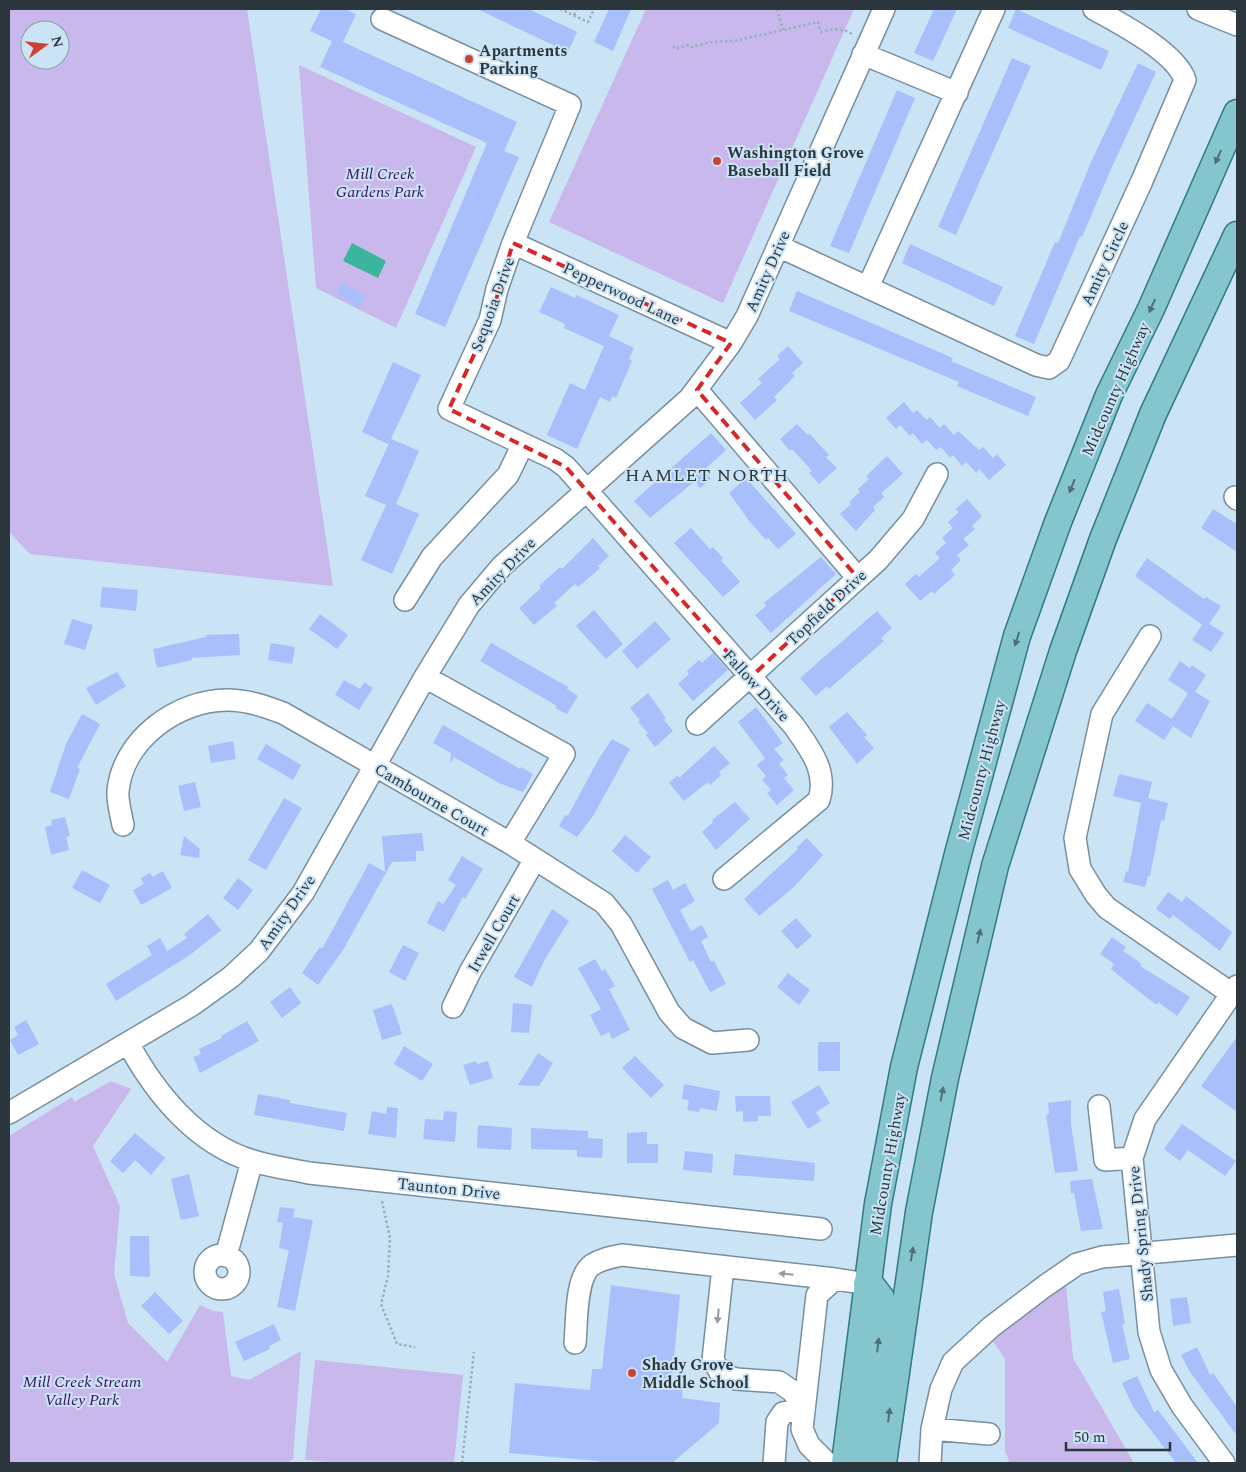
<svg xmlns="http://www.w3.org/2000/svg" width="1246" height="1472" viewBox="0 0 1246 1472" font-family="Spectral,serif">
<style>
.green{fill:#c8b8ec;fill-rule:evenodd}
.water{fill:#3bb59e}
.building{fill:#a9bffb}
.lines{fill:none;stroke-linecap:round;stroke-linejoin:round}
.minor-casing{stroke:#788f9f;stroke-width:24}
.major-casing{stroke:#307a86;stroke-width:29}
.path{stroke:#9aaebd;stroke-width:2.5;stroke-dasharray:2.5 2.5;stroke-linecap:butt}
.minor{stroke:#fff;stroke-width:21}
.major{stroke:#84c5ce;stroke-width:26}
.oneway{fill:#4f6f77}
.oneway2{fill:#969a9e}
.marked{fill:none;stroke:#d62828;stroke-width:4;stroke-dasharray:10 6;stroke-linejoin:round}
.poi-dot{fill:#ce4130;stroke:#cae3f5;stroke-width:2}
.labels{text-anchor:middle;stroke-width:4;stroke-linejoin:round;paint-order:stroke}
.poi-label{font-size:16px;font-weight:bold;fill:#2c363d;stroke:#cae3f5;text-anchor:start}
.park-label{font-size:16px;font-style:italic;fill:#390d67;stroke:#cae3f5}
.street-label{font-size:16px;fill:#2c363d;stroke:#cae3f5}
.neighbourhood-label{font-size:18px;letter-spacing:1px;fill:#2c363d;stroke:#cae3f5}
</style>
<rect width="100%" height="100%" fill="#cae3f5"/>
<!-- green -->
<path class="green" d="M9 9H247L333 586 30 554 9 532ZM30 30H60V60H30Z
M646 9H854L723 303 549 222Z
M299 65 476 147 396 328 316 288Z
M111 1081 131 1089 93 1146 120 1206 114 1274 128 1323 167 1362 200 1305 213 1311 223 1312 231 1376 249 1380 301 1351 293 1459 287 1463H9V1136L72 1097 74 1102Z
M1066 1285 1073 1358 1134 1463H1010L1005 1451V1359L991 1338 1044 1298Z
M315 1360 463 1375 454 1463H339L305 1460Z"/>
<!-- water -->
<path class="water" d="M352 243 386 261 378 278 343 261Z"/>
<!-- building -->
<path class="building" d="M321 9H345L356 14 343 42 517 122 504 151 519 157 445 327 415 314 487 143 320 67 332 41 310 31Z
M477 9H529L577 32 568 52Z
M609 9H631L613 51 594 42Z
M934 9H957L933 61 914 53Z
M1016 9 1109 51 1101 70 1008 28Z
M1012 58 1031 66 956 235 938 227Z
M1138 63 1156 72 1111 169 1082 237 1080 236 1034 344 1015 336 1055 242 1058 243 1091 162Z
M897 90 915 98 849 253 830 246Z
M910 244 1003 287 994 306 902 263Z
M343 283 366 296 359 308 336 294Z
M551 287 575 298 576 295 619 315 609 336 634 348 629 359 632 361 616 398 612 396 610 402 600 397 577 449 547 435 570 383 585 390 604 346 564 328 565 324 539 312Z
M797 291 953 358 951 361 1036 397 1028 416 957 386 959 382 789 311Z
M788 346 803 363 792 373 795 376 774 397 777 400 755 420 740 403 762 383 758 379 780 359 777 356Z
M393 362 421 375 391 439 419 451 396 504 419 514 392 574 361 560 386 505 365 496 390 441 388 444 362 432Z
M904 402 913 413 917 410 927 420 930 417 940 428 944 424 954 435 958 431 979 450 983 447 993 458 997 454 1006 465 989 480 979 469 976 473 966 462 962 466 953 455 950 458 941 447 936 450 927 440 922 444 913 433 910 436 900 425 896 429 886 418Z
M797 424 808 435 810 434 829 455 826 457 837 468 819 484 809 473 812 471 792 449 790 451 780 439Z
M711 433 726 450 704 470 711 479 700 488 695 481 650 518 634 501Z
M887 456 903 474 881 493 884 497 873 507 875 510 856 531 840 514 851 504 849 502 860 492 858 489 869 479 866 476Z
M746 478 796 534 778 549 768 538 766 540 750 522 729 493Z
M967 499 982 516 972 526 975 529 963 539 969 545 957 555 961 560 951 570 955 575 934 594 932 591 920 601 905 584 916 574 919 577 940 558 935 553 946 543 942 538 953 528 948 522 959 512 956 509Z
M1213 509 1237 524V552L1201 528Z
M691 528 710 549 713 547 723 558 721 560 740 582 723 597 674 543Z
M593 538 609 556 598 566 600 568 578 587 575 584 554 603 557 606 534 625 519 608 541 588 539 586 560 567 562 569Z
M821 557 836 574 771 633 755 615 766 606 764 603Z
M1147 558 1204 599 1206 597 1221 606 1209 624 1224 633 1211 652 1192 640 1202 625 1135 576Z
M102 587 138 590 136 611 100 607Z
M594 610 623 644 606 659 576 626Z
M877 611 892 628 881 638 884 641 829 689 827 686 816 696 800 678Z
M320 614 348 635 337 649 309 629Z
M72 619 93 625 85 650 64 644Z
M655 621 671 639 637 669 622 651Z
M239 634 240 655 192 658V660L157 668 153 649 206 637V635Z
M271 643 295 647 292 664 268 660Z
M491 643 568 687 567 689 578 696 567 714 555 708 557 706 480 661Z
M713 653 728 670 693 701 678 684 689 674 687 671 699 660 702 663Z
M1180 661 1190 668 1192 665 1206 675 1195 692 1210 701 1191 738 1173 726 1164 740 1135 721 1147 703 1172 719 1188 693 1168 680Z
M117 672 126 686 96 705 86 688Z
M344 680 360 689 364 682 373 688 359 710 335 695Z
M648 693 666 718 664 720 673 731 655 747 646 735 648 733 638 722 640 720 630 708Z
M756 707 783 743 774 749 784 760 779 764 788 775 784 778 794 790 777 805 767 793 771 790 762 780 766 776 757 765 765 758 738 722Z
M847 712 867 735 864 737 874 748 857 764 829 727Z
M82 714 100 724 77 768 80 769 69 799 50 792 66 744Z
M443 725 520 769 521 767 533 774 523 792 499 783 454 757 450 764 451 753 433 743Z
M612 739 630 749 593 816 577 837 559 826 565 815 568 816 598 760Z
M233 741 236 759 211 763 208 746Z
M266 744 301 765 293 780 257 759Z
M714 746 730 763 719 772 721 775 710 785 708 782 684 801 669 783 677 776 682 779 680 777Z
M1119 774 1152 782 1148 798 1168 803 1164 821 1161 820 1150 876H1148L1145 887 1123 882 1126 871 1128 872 1141 803 1113 796Z
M195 782 201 807 184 811 178 786Z
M284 798 302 808 266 870 248 860Z
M735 802 750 819 716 850 702 832 713 822 712 820Z
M65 817 70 836 66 837 69 850 51 855 45 827 52 825 51 820Z
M422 833 424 851H416V861L392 862 343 950 318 985 302 973 320 947 322 949 369 863 385 872 382 836Z
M625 835 651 857 637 873 612 851Z
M184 836 200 849 199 858 180 855Z
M807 838 823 855 793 888 759 916 744 899 798 849 796 848Z
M462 856 483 869 465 899 463 897 444 932 427 923 438 901 443 904 456 885 448 880Z
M82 870 110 885 100 903 72 888Z
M163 871 172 888 141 905 133 890 144 884 141 878 150 873 153 877Z
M238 878 253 890 238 910 223 898Z
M668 880 673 890 685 883 695 901 680 910 691 931 702 925 708 937 701 941 711 962 714 961 726 984 710 992 693 960 690 962 652 889Z
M1168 892 1182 902 1186 896 1232 932 1220 951 1173 915 1170 919 1156 909Z
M552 909 569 921 545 959 532 987 514 977Z
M208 914 221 930 190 955 116 1001 106 984 152 955 147 946 160 938 167 951 187 938 184 934Z
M796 918 812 936 797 949 781 931Z
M1112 937 1126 947 1123 951 1142 964 1140 966 1190 997 1177 1016 1158 1002 1157 1005 1146 997 1111 969 1114 964 1100 954Z
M403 945 419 953 405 981 389 972Z
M595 959 602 971 605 969 615 986 609 989 630 1030 612 1039 609 1032 601 1036 590 1015 601 1009 578 968Z
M788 973 810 990 799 1005 777 987Z
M290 987 301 1003 282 1018 270 1002Z
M513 1003 532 1005 529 1033 511 1032Z
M392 1004 402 1034 382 1040 373 1010Z
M26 1020 39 1044 18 1055 10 1040 18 1035 14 1027Z
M247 1021 259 1041 200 1073 193 1057 201 1054 199 1049 222 1038 221 1036Z
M1237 1037V1112L1201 1086Z
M818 1042H840V1071H818Z
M404 1046 433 1064 422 1081 394 1064Z
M538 1053 553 1063 539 1086 518 1085Z
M635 1056 664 1085 651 1098 622 1068Z
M476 1061 477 1064 488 1061 493 1078 470 1085 463 1065Z
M684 1084 720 1091 717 1111 700 1108 699 1112 687 1110 689 1100 682 1099Z
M819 1085 830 1103 816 1112 821 1121 808 1129 791 1102Z
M258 1094 290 1100V1103L347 1113 344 1131 254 1115Z
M735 1096H770L771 1116H758V1121L743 1122V1111L736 1112Z
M1071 1100V1124L1078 1171 1055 1173 1046 1115 1049 1114 1048 1103Z
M387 1107 398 1108 396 1138 368 1134 372 1111 386 1114Z
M444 1111 457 1112 455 1142 423 1139 425 1119 443 1120Z
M1182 1124 1236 1161 1225 1176 1188 1150 1180 1161 1164 1149Z
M478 1125 512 1128 511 1150 477 1148Z
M531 1128 588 1131V1138L603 1139 602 1158 577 1157V1150L531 1149Z
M647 1132V1144H658V1163H627V1133Z
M135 1133 165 1158 151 1175 135 1160 123 1173 110 1161Z
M685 1151 713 1154 712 1173 683 1170Z
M735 1154 815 1163 814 1181 733 1175Z
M189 1174 199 1216 181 1220 171 1179Z
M1092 1179 1103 1229 1081 1231 1074 1193 1071 1194 1070 1181Z
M280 1207 295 1209 293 1217 313 1220 295 1311 277 1307 289 1250 279 1248 283 1223 277 1222Z
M130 1236H149L150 1277 130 1276Z
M611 1285 680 1295 672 1378 683 1380 682 1398 720 1403 719 1423 672 1463H599V1461L509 1453 515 1383 590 1390 592 1369H602Z
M1119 1289 1125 1324H1122L1130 1359 1113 1363 1101 1312 1106 1311 1103 1292Z
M155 1292 183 1321 169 1334 141 1306Z
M1187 1297 1191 1323 1173 1326 1170 1299Z
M274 1324 281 1340 269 1346 270 1349 244 1361 235 1342Z
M1197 1347 1210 1375 1213 1373 1237 1407V1436L1190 1372 1181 1355Z
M1137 1376 1154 1412 1158 1410 1198 1463H1176L1133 1407 1122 1383Z"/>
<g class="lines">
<defs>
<path id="minor" d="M1198 9 1237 25
M382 19 570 105 513 243 497 289 490 320 449 409 555 459 566 467 794 726C810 749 828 771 819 800L724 879
M863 54 957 93
M513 243 731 343
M778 246 1036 365 1049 368 1059 361 1141 183 1185 80C1176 52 1119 23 1094 9
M868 287 994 9
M697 390 857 577
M1235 497 1237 499
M405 600 432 557 508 475 523 444
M1150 636 1102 714 1075 838 1080 869 1096 895 1107 908 1232 994
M425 677 564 754 510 843
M697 724 878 560 913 519 937 474
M123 825C121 814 117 801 118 791 123 739 178 700 227 700 247 700 264 706 283 713L510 843 604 903 621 924 669 1012 683 1028 712 1043 748 1040
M453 1007 470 972 535 859
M128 1043C155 1093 196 1144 253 1161 271 1167 291 1169 309 1173L821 1229
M1099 1106 1105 1160 1132 1158
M9 1113 192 1005 231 977 259 951 303 893 425 677 469 605 502 566 690 398 731 343 747 316 884 9
M205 1272a17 17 0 1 1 34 0a17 17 0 1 1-34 0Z
M226 1256 252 1161
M723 1267 713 1360 721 1374 736 1379 779 1382 792 1391 804 1408 783 1413 777 1422 774 1463
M575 1343C577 1323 575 1277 592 1265 601 1259 612 1257 622 1255L835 1279
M932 1429 989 1434
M827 1463 809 1445 802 1429 817 1295 835 1279 867 1284
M930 1463 932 1429 941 1389 953 1362 991 1327 1045 1286 1077 1264 1102 1257 1237 1245
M1224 1463 1182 1406 1161 1370 1149 1332 1132 1158 1145 1119 1237 986"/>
<path id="major" d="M845 1463 878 1204 904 1067 958 854 1017 636 1058 522 1109 395 1151 309 1237 113
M864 1463 882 1310 881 1298 871 1285 867 1284
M883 1463 919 1212 945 1078 995 866 1063 651 1103 539 1153 414 1237 235"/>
</defs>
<!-- minor casing -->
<use href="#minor" class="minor-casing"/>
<!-- major casing -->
<use href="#major" class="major-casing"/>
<!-- path -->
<path class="path" d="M560 9 588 22 594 9
M777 9 783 30
M574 15 577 9
M673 46 676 49 688 45 692 47 710 42 734 41 818 22 821 32C832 29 844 27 853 35
M382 1201 390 1238 388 1276 381 1304 397 1344 415 1347
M462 1463 474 1352"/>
<!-- minor -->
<use href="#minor" class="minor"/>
<!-- major -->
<use href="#major" class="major"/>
</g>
<!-- one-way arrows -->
<defs><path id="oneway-solid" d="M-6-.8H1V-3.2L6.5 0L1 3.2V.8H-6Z" transform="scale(1.25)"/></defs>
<g class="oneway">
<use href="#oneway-solid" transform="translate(1218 157) rotate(114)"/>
<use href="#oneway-solid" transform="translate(1152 306) rotate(114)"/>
<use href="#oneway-solid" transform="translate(1072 486) rotate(112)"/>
<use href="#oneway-solid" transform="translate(1017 639) rotate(107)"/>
<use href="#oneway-solid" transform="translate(979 936) rotate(-77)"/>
<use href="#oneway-solid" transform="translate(942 1094) rotate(-79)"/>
<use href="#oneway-solid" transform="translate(912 1254) rotate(-81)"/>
<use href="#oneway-solid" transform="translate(878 1345) rotate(-83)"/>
<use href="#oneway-solid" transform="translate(889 1415) rotate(-83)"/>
</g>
<g class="oneway2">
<use href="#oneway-solid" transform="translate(786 1274) rotate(-174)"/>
<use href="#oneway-solid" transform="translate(718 1316) rotate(96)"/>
</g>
<!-- marked area -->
<path class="marked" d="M513 243 731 343 697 390 857 577 750 678 566 467 449 409 490 320Z"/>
<!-- markers -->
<g class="poi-dot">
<circle cx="469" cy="59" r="5"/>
<circle cx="717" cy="161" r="5"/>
<circle cx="632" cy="1373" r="5"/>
</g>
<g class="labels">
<!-- poi labels -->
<g class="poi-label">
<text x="479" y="56">Apartments<tspan x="479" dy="18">Parking</tspan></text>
<text x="727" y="158">Washington Grove<tspan x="727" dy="18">Baseball Field</tspan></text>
<text x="642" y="1370">Shady Grove<tspan x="642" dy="18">Middle School</tspan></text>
</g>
<!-- park labels -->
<g class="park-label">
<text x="380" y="179">Mill Creek<tspan x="380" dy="18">Gardens Park</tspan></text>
<text x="82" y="1387">Mill Creek Stream<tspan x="82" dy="18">Valley Park</tspan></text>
</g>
<!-- street labels -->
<g class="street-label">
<text transform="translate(1104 263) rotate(-65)" y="6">Amity Circle</text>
<text transform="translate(767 271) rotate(-66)" y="6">Amity Drive</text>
<text transform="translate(622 293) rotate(25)" y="6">Pepperwood Lane</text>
<text transform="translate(492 304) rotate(-70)" y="6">Sequoia Drive</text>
<text transform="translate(1115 389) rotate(-66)" y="6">Midcounty Highway</text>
<text transform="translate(502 571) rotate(-46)" y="6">Amity Drive</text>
<text transform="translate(826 607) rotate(-43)" y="6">Topfield Drive</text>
<text transform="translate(757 685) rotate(48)" y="6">Fallow Drive</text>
<text transform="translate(981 770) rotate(-75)" y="6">Midcounty Highway</text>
<text transform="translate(432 799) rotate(30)" y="6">Cambourne Court</text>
<text transform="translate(286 912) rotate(-55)" y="6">Amity Drive</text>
<text transform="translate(493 933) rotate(-60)" y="6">Irwell Court</text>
<text transform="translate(887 1164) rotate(-80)" y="6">Midcounty Highway</text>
<text transform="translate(449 1188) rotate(6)" y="6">Taunton Drive</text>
<text transform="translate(1140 1234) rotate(-96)" y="6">Shady Spring Drive</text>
</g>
<!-- neighbourhood labels -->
<g class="neighbourhood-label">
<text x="707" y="481">HAMLET NORTH</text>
</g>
</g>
<!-- border -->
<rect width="1246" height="1472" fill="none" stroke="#2c363d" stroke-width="20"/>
<!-- north arrow -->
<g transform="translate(45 45) rotate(75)"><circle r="24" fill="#cae3f5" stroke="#8b9eab"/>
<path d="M0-4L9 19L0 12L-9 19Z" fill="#ce4130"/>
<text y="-8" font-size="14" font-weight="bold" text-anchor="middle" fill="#2c363d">N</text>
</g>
<!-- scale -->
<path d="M1066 1442v8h104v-8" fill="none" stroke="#2c363d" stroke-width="2.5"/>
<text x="1074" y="1442" font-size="15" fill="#2c363d" stroke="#cae3f5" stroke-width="4" paint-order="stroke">50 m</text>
</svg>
